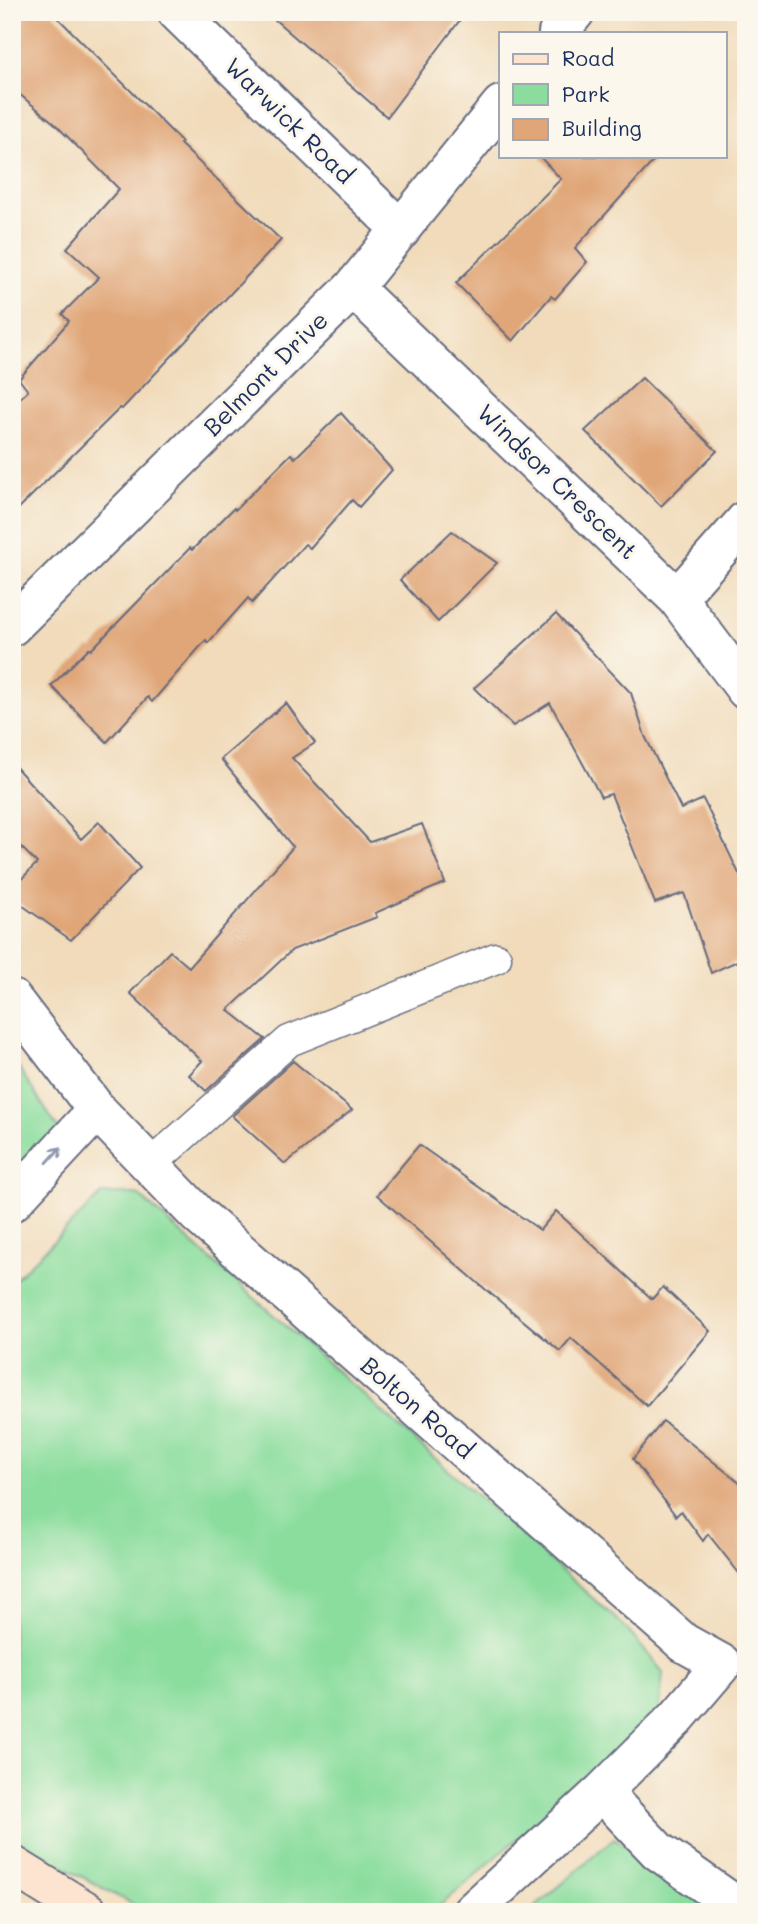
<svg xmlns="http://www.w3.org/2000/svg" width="758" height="1924" viewBox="0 0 758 1924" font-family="Mali,sans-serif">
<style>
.green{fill:#8add9d;stroke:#52867e;stroke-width:2}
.building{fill:#e0a678}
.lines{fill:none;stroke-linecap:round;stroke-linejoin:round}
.lane-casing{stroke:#666b7f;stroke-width:33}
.street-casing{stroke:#666b7f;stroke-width:42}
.secondary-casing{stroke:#666b7f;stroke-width:42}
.lane{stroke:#fff;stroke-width:30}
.street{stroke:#fff;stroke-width:38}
.secondary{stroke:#fde4d1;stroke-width:38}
.oneway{stroke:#8d97ae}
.labels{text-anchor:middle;stroke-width:6;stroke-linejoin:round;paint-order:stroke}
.street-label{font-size:24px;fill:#1b2f5e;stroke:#fbf7ec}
</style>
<rect width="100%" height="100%" fill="#fbf7ec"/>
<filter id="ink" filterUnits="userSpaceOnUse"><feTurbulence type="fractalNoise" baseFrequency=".0143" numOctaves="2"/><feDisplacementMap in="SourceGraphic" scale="14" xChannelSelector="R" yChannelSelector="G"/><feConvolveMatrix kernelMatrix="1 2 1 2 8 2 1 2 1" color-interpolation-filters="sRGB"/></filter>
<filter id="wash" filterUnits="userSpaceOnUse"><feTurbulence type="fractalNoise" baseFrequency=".00686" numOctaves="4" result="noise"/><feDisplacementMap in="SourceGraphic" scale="28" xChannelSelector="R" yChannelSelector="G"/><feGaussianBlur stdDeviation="1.57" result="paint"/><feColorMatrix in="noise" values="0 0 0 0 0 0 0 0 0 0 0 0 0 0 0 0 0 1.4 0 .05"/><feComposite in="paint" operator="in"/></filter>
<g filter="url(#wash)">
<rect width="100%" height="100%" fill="#f1dbbb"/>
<!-- green -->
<path class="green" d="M12 1058 63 1136 12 1188Z
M102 1194H137L624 1626 663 1672 659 1715 433 1912H146L12 1838V1282Z
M614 1838 718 1912H530Z"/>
<g id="blocks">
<!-- building -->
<path class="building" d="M12 12H52L182 142 180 144 281 240 122 409 120 408 12 515V405L28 391 19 379 69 321 62 314 99 277 67 248 119 189 54 123 12 88Z
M266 12H466L387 117Z
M539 156H658L575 248 587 262 555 299 551 296 513 341 456 283 561 179Z
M642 378 717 451 661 506 585 431Z
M341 413 392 470 359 507 352 500 310 548 305 544 252 603 248 598 208 643 206 640 152 702 148 697 107 742 51 686 89 648 91 650 190 548 192 550 234 508 235 510 291 454 295 458Z
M452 531 497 563 438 622 400 580Z
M556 614 631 693 645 736 681 809 703 799 746 888V957L711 973 684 893 655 903 611 794 601 797 550 703 513 726 474 688Z
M286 703 315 743 292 758 370 842 422 824 445 883 375 913 377 917 292 950 228 1010 265 1039 206 1091 189 1075 202 1061 130 993 170 951 189 967 293 847 221 759Z
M12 763 81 839 99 822 140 868 71 940 12 898V889L37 863 12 838Z
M293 1061 352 1110 285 1164 232 1116Z
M419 1145 540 1230 556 1211 652 1299 663 1287 710 1331 647 1406 571 1338 560 1351 479 1284 377 1195Z
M663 1421 746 1488V1582L708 1534 703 1541 681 1511 676 1516 633 1459Z"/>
</g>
</g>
<g filter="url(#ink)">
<use href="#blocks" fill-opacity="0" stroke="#666b7f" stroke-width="2"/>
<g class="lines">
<defs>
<path id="lane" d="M150 1165 289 1041 496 958"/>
<path id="street" d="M177 12 401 230
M558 33 575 12
M353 288 677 598 746 690
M677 598 746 520
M12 626 353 288 501 105
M12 999 97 1110 198 1215 684 1643 722 1664 676 1718 602 1792 658 1851 745 1912
M12 1202 97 1110
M472 1912 602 1792"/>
<path id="secondary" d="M12 1865 88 1912"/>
</defs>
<!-- lane casing -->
<use href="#lane" class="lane-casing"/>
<!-- street casing -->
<use href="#street" class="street-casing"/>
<!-- secondary casing -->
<use href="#secondary" class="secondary-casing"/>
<!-- lane -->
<use href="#lane" class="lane"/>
<!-- street -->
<use href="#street" class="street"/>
<!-- secondary -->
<use href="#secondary" class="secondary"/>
</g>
<!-- one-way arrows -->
<defs><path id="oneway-shaft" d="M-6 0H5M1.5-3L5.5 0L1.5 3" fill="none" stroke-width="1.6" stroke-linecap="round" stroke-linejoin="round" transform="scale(1.75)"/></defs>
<use class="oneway" href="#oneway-shaft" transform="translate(54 1155) rotate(-48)"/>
</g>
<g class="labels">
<!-- street labels -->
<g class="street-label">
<text transform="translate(289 121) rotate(44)" y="8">Warwick Road</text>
<text transform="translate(266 374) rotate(-45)" y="8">Belmont Drive</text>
<text transform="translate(557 482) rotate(44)" y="8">Windsor Crescent</text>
<text transform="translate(417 1408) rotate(41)" y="8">Bolton Road</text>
</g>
</g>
<!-- margin -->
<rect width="758" height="1924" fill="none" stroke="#fbf7ec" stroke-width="42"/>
<!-- legend -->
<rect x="499" y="32" width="228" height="126" fill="#fbf7ec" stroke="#a1a7b3" stroke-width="2"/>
<rect x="513" y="54" width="35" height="10" fill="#fde4d1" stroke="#a1a7b3" stroke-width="2"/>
<text x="562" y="66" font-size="21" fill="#1b2f5e">Road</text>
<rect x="513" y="84" width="35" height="21" fill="#8add9d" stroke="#a1a7b3" stroke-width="2"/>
<text x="562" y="102" font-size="21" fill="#1b2f5e">Park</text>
<rect x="513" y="119" width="35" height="21" fill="#e0a678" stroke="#a1a7b3" stroke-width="2"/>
<text x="562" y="136" font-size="21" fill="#1b2f5e">Building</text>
</svg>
